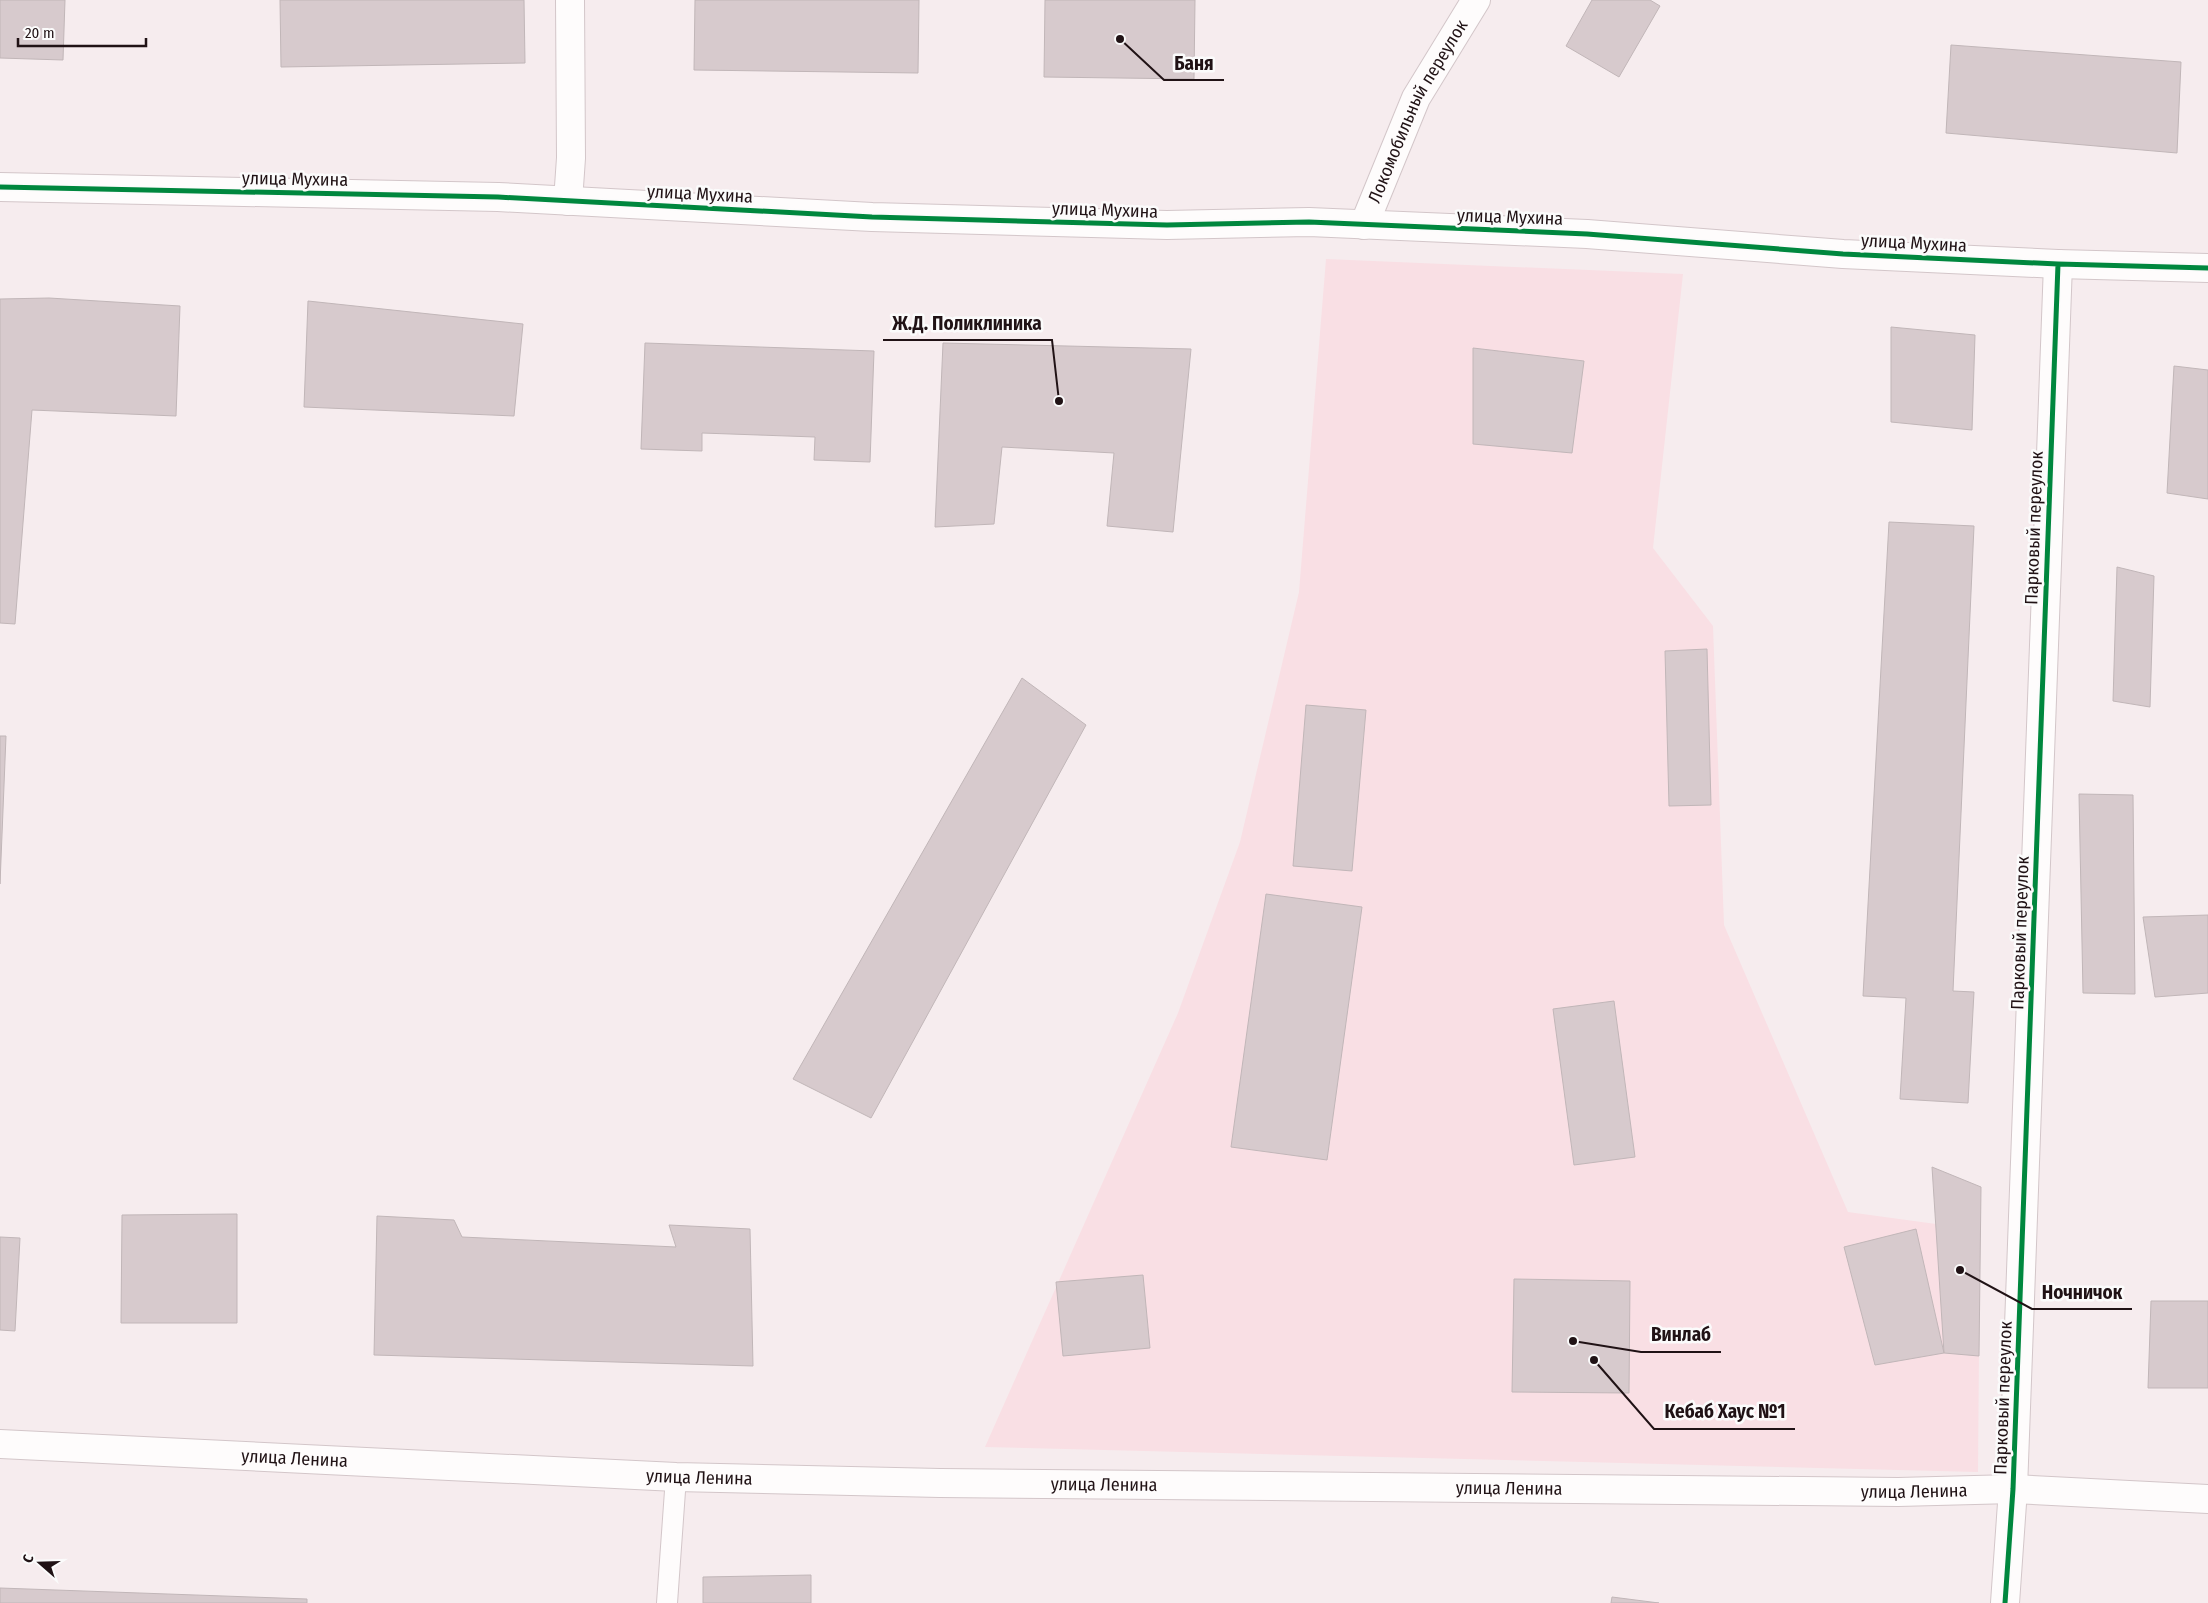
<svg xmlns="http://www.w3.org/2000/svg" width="2208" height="1603" viewBox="0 0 2208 1603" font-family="'Fira Sans Condensed',sans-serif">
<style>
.built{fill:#f9dfe4}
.building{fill:#d7cacd;stroke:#c1b6b8}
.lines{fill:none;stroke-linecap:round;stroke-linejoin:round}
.service-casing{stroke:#d3c6c9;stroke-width:22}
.minor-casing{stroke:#d3c6c9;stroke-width:30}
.secondary-casing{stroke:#d3c6c9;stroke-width:30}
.service{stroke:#fefcfc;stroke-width:20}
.minor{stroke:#fefcfc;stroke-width:28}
.secondary{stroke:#fefcfc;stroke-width:28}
.cycleway-casing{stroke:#fbfbfb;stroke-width:8}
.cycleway{stroke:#00873e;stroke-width:5}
.labels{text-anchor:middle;stroke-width:5;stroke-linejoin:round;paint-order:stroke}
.street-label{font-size:18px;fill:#201215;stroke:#fbfbfb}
.leader{fill:none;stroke:#201215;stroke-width:2}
.callout-dot{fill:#201215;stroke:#fbfbfb;stroke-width:2}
.callout-label{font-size:19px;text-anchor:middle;font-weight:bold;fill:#201215;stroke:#fbfbfb;stroke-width:5;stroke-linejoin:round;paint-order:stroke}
</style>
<rect width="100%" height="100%" fill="#f6ecee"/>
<!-- built -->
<path class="built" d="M1326 259 1683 274 1653 548 1713 626 1724 925 1848 1212 1980 1230 1978 1472 985 1447 1178 1013 1240 842 1299 592Z"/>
<!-- building -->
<path class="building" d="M0 0H65L63 60 0 58Z
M280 0H524L525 63 281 67Z
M695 0H919L918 73 694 70Z
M1045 0H1195L1194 79 1044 77Z
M1592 0H1650L1660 6 1619 77 1566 46Z
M1951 45 2181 62 2177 153 1946 133Z
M49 298 180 306 176 416 32 410 15 624 0 623V299Z
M308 301 523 324 514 416 304 407Z
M1891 327 1975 335 1972 430 1891 422Z
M645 343 874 351 870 462 814 460 815 437 702 433V451L641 449Z
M943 343 1191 349 1173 532 1107 526 1114 453 1002 447 994 524 935 527Z
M1473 348 1584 361 1572 453 1473 444Z
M2174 366 2208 370V499L2167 493Z
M1889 522 1974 526 1953 991 1974 992 1968 1103 1900 1099 1906 998 1863 996Z
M2117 567 2154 576 2150 707 2113 701Z
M1707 649 1711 805 1669 806 1665 651Z
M1022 678 1086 725 871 1118 793 1079Z
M1306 705 1366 710 1352 871 1293 866Z
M0 736H6L0 884Z
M2079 794 2133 795 2135 994 2083 993Z
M1266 894 1362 907 1327 1160 1231 1147Z
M2208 915V993L2155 997 2143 917Z
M1614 1001 1635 1157 1574 1165 1553 1009Z
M1932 1167 1981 1187 1979 1356 1944 1353Z
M237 1214V1323H121L122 1215Z
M377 1216 454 1220 462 1237 676 1247 669 1225 750 1229 753 1366 374 1355Z
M1916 1229 1944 1353 1875 1365 1844 1247Z
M0 1237 20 1238 15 1331 0 1330Z
M1143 1275 1150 1348 1063 1356 1056 1282Z
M1514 1279 1630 1281 1629 1393 1512 1392Z
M2151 1301H2208V1388H2148Z
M811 1575V1603H703V1577Z
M0 1588 307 1599V1603H0Z
M1612 1597 1659 1603H1611Z"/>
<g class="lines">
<defs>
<path id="service" d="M667 1603 676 1477"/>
<g id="minor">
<path d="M0 187 498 197 872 217 1167 225 1309 222 1587 234 1843 254 2058 264 2208 268"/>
<path d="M568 201 571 158 570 0"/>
<path id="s1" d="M1364 225 1416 98 1476 0"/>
<path d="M2005 1603 2013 1489 2058 264"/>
</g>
<g id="secondary">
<path id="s2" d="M0 1444 676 1477 940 1483 1898 1492 2013 1489 2208 1499"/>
</g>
</defs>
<!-- service casing -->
<use href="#service" class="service-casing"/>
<!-- minor casing -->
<use href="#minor" class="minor-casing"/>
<!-- secondary casing -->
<use href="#secondary" class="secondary-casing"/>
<!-- service -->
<use href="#service" class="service"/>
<!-- minor -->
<use href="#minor" class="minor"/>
<!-- secondary -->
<use href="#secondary" class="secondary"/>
<defs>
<path id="cycleway" d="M0 187 498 197 872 217 1167 225 1309 222 1587 234 1843 254 2058 264 2208 268
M2005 1603 2013 1489 2058 264"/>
</defs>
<!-- cycleway casing -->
<use href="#cycleway" class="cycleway-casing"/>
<!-- cycleway -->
<use href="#cycleway" class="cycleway"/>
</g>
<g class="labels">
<!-- street labels -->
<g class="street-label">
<text dy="6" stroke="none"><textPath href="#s1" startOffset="126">Локомобильный переулок</textPath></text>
<text transform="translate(295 179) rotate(1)" y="6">улица Мухина</text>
<text transform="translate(700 194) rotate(3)" y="6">улица Мухина</text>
<text transform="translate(1105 210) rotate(2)" y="6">улица Мухина</text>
<text transform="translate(1510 217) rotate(2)" y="6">улица Мухина</text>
<text transform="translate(1914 243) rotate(3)" y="6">улица Мухина</text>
<text transform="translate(2034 528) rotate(-88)" y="6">Парковый переулок</text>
<text transform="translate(2020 933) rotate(-88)" y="6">Парковый переулок</text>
<text transform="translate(2003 1398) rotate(-88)" y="6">Парковый переулок</text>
<text dy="6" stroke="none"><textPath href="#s2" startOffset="295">улица Ленина</textPath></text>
<text dy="6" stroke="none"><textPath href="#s2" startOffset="700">улица Ленина</textPath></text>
<text dy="6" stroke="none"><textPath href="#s2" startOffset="1105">улица Ленина</textPath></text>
<text dy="6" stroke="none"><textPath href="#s2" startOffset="1510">улица Ленина</textPath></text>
<text dy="6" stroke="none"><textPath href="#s2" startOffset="1915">улица Ленина</textPath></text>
</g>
</g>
<!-- callouts -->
<path class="leader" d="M1120 39L1164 80H1224M1059 401L1052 340H883M1960 1270L2032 1309H2132M1573 1341L1641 1352H1721M1594 1360L1654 1429H1795"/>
<g class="callout-dot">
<circle cx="1120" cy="39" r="5"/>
<circle cx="1059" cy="401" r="5"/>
<circle cx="1960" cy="1270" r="5"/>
<circle cx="1573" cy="1341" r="5"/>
<circle cx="1594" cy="1360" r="5"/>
</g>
<g class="callout-label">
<text x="1194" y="70">Баня</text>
<text x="967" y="330">Ж.Д. Поликлиника</text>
<text x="2082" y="1299">Ночничок</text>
<text x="1681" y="1341">Винлаб</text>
<text x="1725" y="1418">Кебаб Хаус №1</text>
</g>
<!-- north arrow -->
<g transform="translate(40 1563) rotate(290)" stroke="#fbfbfb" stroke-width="4" paint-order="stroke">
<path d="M0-4L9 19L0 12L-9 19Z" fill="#201215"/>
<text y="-8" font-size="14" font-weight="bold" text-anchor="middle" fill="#201215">С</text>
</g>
<!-- scale -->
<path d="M18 38v8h128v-8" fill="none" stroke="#201215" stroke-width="2.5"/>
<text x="25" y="38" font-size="15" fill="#201215" stroke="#fbfbfb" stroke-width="4" paint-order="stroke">20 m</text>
</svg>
